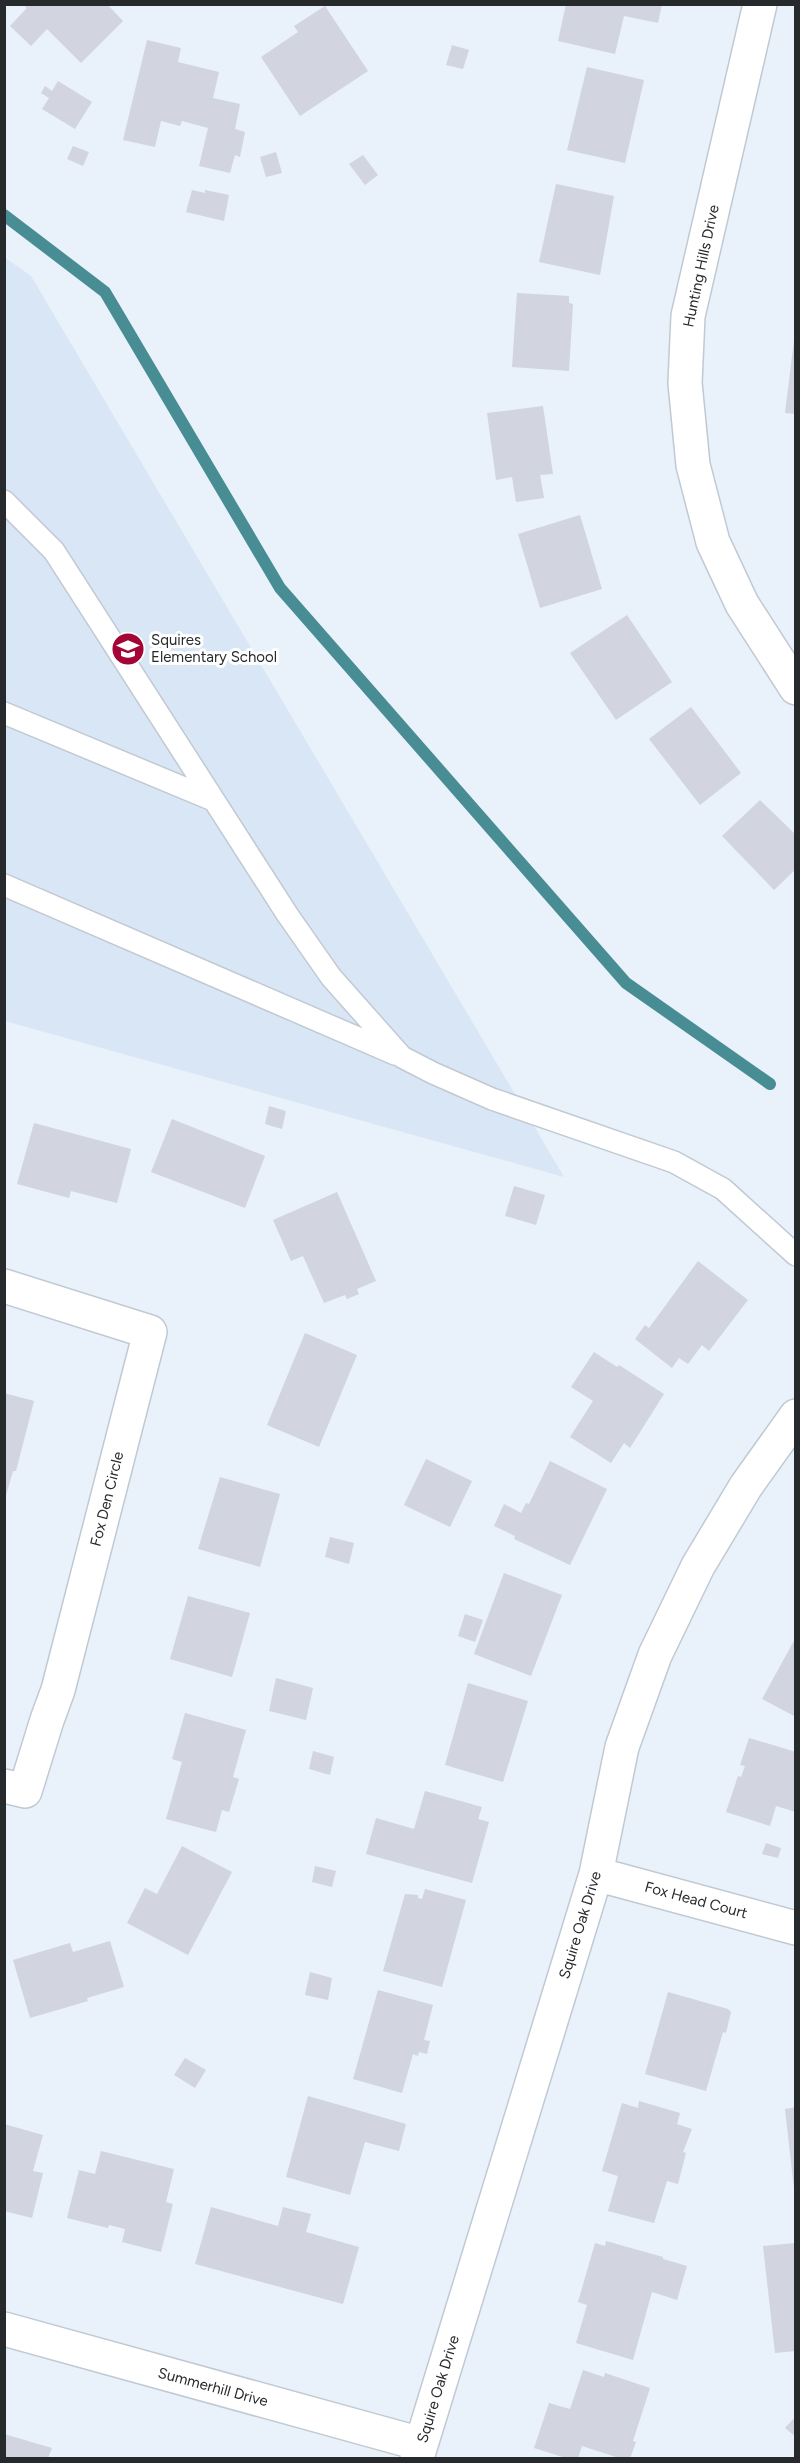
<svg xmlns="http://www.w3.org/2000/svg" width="800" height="2463" viewBox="0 0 800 2463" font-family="Figtree,sans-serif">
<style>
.built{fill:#d9e6f5}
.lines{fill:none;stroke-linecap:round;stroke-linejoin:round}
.stream{stroke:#488d94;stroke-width:12}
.building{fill:#d2d4df}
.service-casing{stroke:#c1c9d2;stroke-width:24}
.minor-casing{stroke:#c1c9d2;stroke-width:36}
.service{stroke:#fff;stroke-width:21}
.minor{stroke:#fff;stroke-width:33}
.labels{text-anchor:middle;stroke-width:6;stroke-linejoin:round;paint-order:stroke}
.street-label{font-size:15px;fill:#272a2d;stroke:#fff}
.poi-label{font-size:15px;fill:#272a2d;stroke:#fff;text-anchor:start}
</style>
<rect width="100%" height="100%" fill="#e9f1fa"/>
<!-- built -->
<path class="built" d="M4 257 31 276 564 1177 5 1021Z"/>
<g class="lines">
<!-- stream -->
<path class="stream" d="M4 215 105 292 280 588 626 983 770 1084"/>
</g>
<!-- building -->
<path class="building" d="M25 4H107L123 21 81 63 47 29 31 46 10 26 26 9Z
M566 4H662L658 23 624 16 615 54 558 41Z
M325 6 368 71 300 116 261 57 298 32 294 26Z
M147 40 181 48 178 62 219 72 213 98 240 104 235 129 245 132 240 157 235 155 230 173 199 166 208 128 182 121 180 126 161 121 155 147 123 140Z
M452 45 469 50 463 69 446 65Z
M587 67 644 80 625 163 567 150Z
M58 81 92 102 75 129 42 109 49 98 41 93 45 86 52 91Z
M73 146 89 152 83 166 67 159Z
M276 152 282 173 266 177 260 157Z
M363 155 378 175 365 185 349 164Z
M556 184 614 196 600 275 539 262Z
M192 190 205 193V190L229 195 224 221 186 212Z
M517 293 569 296V303L573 304 569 371 512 367Z
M794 340H796V414L785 413Z
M543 406 553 474 540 475 544 498 516 502 512 477 496 480 487 413Z
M580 515 602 589 540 608 518 534Z
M627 615 672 682 616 720 570 653Z
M691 707 741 773 700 805 649 739Z
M760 800 796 835V869L774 890 722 836Z
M269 1106 286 1111 282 1129 265 1124Z
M172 1119 265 1156 245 1208 151 1172Z
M34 1123 131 1149 117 1203 71 1191 69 1198 17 1184Z
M514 1186 545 1195 536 1225 505 1216Z
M337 1192 376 1281 357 1289 359 1294 347 1299 345 1295 324 1303 303 1256 291 1261 273 1220Z
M698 1261 748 1300 709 1351 702 1345 688 1364 679 1358 672 1368 635 1339 645 1325 649 1328Z
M305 1333 357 1355 319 1447 267 1425Z
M594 1352 617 1367 619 1365 664 1394 630 1448 624 1443 611 1463 570 1437 593 1401 571 1387Z
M4 1393 34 1401 16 1471H13L5 1499Z
M426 1459 472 1481 450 1527 404 1505Z
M550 1461 607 1489 570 1565 514 1539 515 1536 494 1526 504 1504 521 1513 526 1503 529 1504Z
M220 1477 280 1494 260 1567 198 1549Z
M330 1537 354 1543 349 1564 325 1557Z
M504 1573 562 1595 531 1676 474 1654Z
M188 1596 250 1613 232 1677 170 1659Z
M465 1614 483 1620 475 1642 458 1636Z
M796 1637V1717L762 1699Z
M276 1678 313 1688 306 1720 269 1711Z
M468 1683 528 1701 503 1782 445 1765Z
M185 1713 246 1730 233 1777 239 1779 229 1812 222 1810 216 1832 166 1819 182 1762 172 1759Z
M749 1738 796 1752V1812L776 1806 770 1826 726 1812 738 1776 741 1777 745 1766 740 1765Z
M313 1751 334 1757 330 1775 309 1769Z
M425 1791 482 1807 478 1819 489 1822 472 1883 366 1854 376 1818 414 1829Z
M766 1843 781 1848 778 1858 762 1854Z
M182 1846 232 1872 188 1955 127 1923 145 1888 157 1894Z
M315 1866 336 1871 332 1887 312 1882Z
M425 1889 466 1900 442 1987 383 1971 405 1894 418 1895V1898L422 1899Z
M110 1941 124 1987 87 1998 88 2001 30 2018 13 1960 70 1943 73 1952Z
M310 1972 332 1978 328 2000 305 1995Z
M378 1990 433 2005 424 2040 430 2041 427 2054 419 2052 418 2056 413 2054 402 2093 353 2079Z
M668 1992 728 2009 731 2012 726 2033 723 2032 706 2091 645 2074Z
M185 2058 206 2070 195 2088 174 2075Z
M308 2096 406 2124 399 2151 365 2142 350 2195 286 2177Z
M639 2101 680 2113 677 2124 692 2129 683 2152 686 2153 678 2184 667 2181 654 2223 608 2211 618 2176 602 2171 622 2103 638 2108Z
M796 2107V2188L794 2189 785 2109Z
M4 2124 43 2135 33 2171 43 2173 32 2218 4 2211Z
M101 2151 174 2169 166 2202 173 2204 161 2252 122 2242 125 2229 109 2225 108 2228 67 2218 79 2170 95 2174Z
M211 2207 278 2226 283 2207 311 2214 306 2232 359 2247 343 2304 195 2264Z
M606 2241 663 2257V2259L687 2266 677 2300 652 2292 633 2360 576 2343 587 2305 578 2302 595 2243 605 2246Z
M796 2243V2351L775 2353 763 2246Z
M583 2370 604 2377 605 2373 650 2388 633 2441 636 2442 631 2456 628 2458H619L582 2446 578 2458H566L534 2448 549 2403 570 2409Z
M796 2416V2437L785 2428Z
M4 2434 52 2448 48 2458H4Z"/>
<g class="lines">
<defs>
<path id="service" d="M4 501 54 551 287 914 331 977 402 1057 433 1073 492 1099 674 1162 723 1189 796 1255
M4 713 213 800
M4 885 395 1054"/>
<path id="minor" d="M760 4 688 316 685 383 693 465 713 542 742 604 796 688
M4 1286 150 1332 58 1690 47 1720 25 1791 4 1786
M596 1874 796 1928
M4 2329 421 2444
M417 2458 596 1874 622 1747 655 1655 698 1566 746 1486 796 1416"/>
</defs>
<!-- service casing -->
<use href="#service" class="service-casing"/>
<!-- minor casing -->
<use href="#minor" class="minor-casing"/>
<!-- service -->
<use href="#service" class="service"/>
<!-- minor -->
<use href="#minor" class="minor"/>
</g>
<!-- icons -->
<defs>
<symbol id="school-disc" viewBox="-11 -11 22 22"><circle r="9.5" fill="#a30536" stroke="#fff"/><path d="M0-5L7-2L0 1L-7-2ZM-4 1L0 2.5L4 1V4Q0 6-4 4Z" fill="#fff"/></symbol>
</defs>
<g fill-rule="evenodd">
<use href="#school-disc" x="109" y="630" width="38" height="38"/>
</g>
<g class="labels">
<!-- street labels -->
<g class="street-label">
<text transform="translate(701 266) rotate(-78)" y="5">Hunting Hills Drive</text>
<text transform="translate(107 1499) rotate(-76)" y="5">Fox Den Circle</text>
<text transform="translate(696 1900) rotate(15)" y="5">Fox Head Court</text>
<text transform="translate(580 1925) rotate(-73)" y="5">Squire Oak Drive</text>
<text transform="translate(213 2387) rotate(15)" y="5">Summerhill Drive</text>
<text transform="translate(438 2389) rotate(-73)" y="5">Squire Oak Drive</text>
</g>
<!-- poi labels -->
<g class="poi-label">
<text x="151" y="645">Squires<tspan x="151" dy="17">Elementary School</tspan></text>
</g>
</g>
<!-- border -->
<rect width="800" height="2463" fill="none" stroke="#272a2d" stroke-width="12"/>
</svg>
